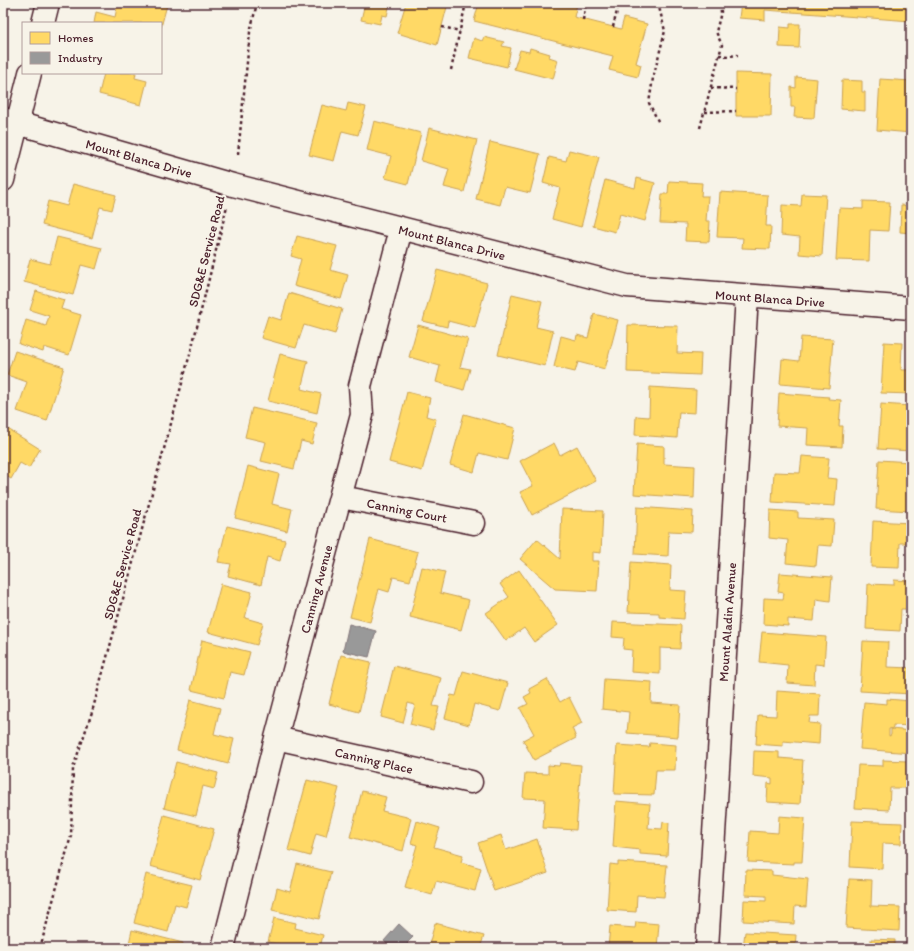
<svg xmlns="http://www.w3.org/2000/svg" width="914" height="951" viewBox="0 0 914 951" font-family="Itim,sans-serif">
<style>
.homes{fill:#ffd966;stroke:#c9a154}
.industry{fill:#999;stroke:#817478}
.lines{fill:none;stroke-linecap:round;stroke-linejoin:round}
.minor-casing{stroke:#4a1f2b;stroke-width:25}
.tertiary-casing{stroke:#4a1f2b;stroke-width:25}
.path{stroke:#4a1f2b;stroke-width:2.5;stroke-dasharray:3 3;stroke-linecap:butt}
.minor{stroke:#f7f3e8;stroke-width:22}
.tertiary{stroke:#f7f3e8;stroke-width:22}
.labels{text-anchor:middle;stroke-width:4;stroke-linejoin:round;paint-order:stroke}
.street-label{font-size:13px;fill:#4a1f2b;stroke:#f7f3e8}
</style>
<rect width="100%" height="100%" fill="#f7f3e8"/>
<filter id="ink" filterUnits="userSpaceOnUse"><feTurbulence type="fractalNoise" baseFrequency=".025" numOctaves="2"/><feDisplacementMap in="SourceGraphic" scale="8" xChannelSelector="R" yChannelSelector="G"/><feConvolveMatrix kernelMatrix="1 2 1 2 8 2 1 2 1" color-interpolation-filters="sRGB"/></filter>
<g filter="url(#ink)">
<!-- homes -->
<path class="homes" d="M118 3H160L167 5 161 27V23H94L96 12 115 17Z
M365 3H390L387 16 382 15 380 24 361 20Z
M406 3H448L437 45 397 33Z
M479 3H572L577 4 574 17 621 29 624 18 647 24 636 63 641 65 638 77 609 70 613 56 474 21Z
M741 3H911V21L765 10V20L739 18Z
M790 24H800L799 48 779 47 780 27 790 28Z
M484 37 504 42 502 46 511 48 507 67 469 58 474 38 482 41Z
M530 48 550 54 549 57 558 60 553 79 514 69 520 50 529 52Z
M104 73H136L135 78 147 81 141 105 99 94Z
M736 73 772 74 771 116H736Z
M796 77 817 79 814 118 794 117 795 107H791V87L796 88Z
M880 79 911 81V133L877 130Z
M842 80 862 81V92H865V111L841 109Z
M348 103 366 107 358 135 342 131 334 161 309 155 322 105 346 111Z
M374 121 421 133 408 184 385 178 391 156 367 150Z
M429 128 477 140 464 192 444 187 449 169 421 161Z
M490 142 540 154 530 193 505 187 500 205 476 199Z
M569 150 599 157 581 227 552 219 560 188 543 183 549 157 566 161Z
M637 178 655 183 645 221 620 214 615 232 593 226 605 180 635 188Z
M669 181 702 183 701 196H708L706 221H710L709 242 685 241 686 224 660 223 662 194H668Z
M73 184 116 195 112 210 100 207 92 238 42 225 48 201 67 206Z
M720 192 768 195 766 226H771L770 249 742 248 743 238 717 237Z
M802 194 826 195 822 256 799 254 800 237 781 235 782 205 801 206Z
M863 201 890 202 888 231 870 230 869 261 836 260 839 208 863 209Z
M901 205 911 206V233L900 232Z
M297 236 337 246 330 270 348 275 341 299 294 286 301 259 291 256Z
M57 237 102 248 96 269 81 265 73 295 24 282 30 259 50 264Z
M437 270 487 283 475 328 448 321 447 327 423 321Z
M36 291 64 300 61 309 81 315 69 355 44 347 43 352 19 344 26 320 46 326 49 316 30 310Z
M289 293 342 309 335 334 304 325 296 348 261 338 268 316 281 320Z
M512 294 542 301 536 327 553 331 545 366 498 355Z
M594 314 618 320 605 369 578 362 575 372 554 367 561 336 576 340 577 335 588 338Z
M418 325 468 339 460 367 470 369 464 390 436 382 440 366 409 357Z
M628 325 678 326 677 353 701 354 700 375 627 372Z
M801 337 833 339 829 388 780 384 782 359 799 361Z
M884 342 902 343 901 370H911V394L881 393Z
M15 351 64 367 47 421 17 411 27 382 7 375Z
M280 354 308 361 301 389 321 394 317 413 268 401Z
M650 387 696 390 695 413 679 412 677 438 635 435 636 416 649 417Z
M407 392 430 398 426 416 436 419 422 471 389 462Z
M779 393 829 397 828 399 841 400 839 426H843L842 447 807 445 808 428 777 426Z
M881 404 911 406V451L878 449Z
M252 408 317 423 312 444 301 441 294 469 261 461 266 442 245 437Z
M464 414 515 428 507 460 479 453 474 472 450 465Z
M3 426 40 449 29 468 20 463 11 479 3 474Z
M554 443 560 455 577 446 596 481 532 515 520 492 533 486 520 461Z
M637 444 664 446V464L695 466 694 498 634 494Z
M802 456 829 458 827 478 837 479 835 506 772 502 774 472 800 473Z
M879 460 911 462V511L876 509Z
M248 466 279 474 272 504 292 509 287 531 235 518Z
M637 507 693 511 692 532 669 531 668 556 635 554Z
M562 509 603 511 601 553 592 552V561H599L597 591 555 589 520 559 537 539 560 559Z
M770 510 798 512V518L834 520 832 546 818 545 816 566 786 563 788 540 769 538Z
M873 521 911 523V543H900L899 568 871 567Z
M227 526 285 540 280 561 267 557 261 585 228 576 231 564 218 562Z
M370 539 418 552 410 581 393 577 389 592 379 589 370 622 350 617Z
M631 562 671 565 670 590 686 591 684 619 659 617V613L628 612Z
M422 567 445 572 440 593 469 600 461 630 410 617Z
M519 570 558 625 534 642 524 628 506 641 486 613 509 597 500 584Z
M780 573 832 577 830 601 816 599 814 621 788 619V626L763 624 764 598 783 599 784 593 778 592Z
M894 580 911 581V609H901L900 631 866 629 868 584 894 585Z
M221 584 252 592 245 618 263 623 257 645 208 632Z
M613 622 681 625 680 649 660 648V674L631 672 632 650 623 649 624 638 612 637Z
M762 632 826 637 824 665 815 664 814 685 787 683 788 665 759 662Z
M202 640 250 652 244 675 230 672 224 698 191 690Z
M863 641 888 642 887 667 911 668V694L860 691Z
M341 655 371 662 359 712 329 704Z
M394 666 441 678 433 706 439 707 433 730 410 724 415 705 408 703 403 723 381 717Z
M463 671 508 683 500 711 474 704 469 725 445 718 451 695 456 696Z
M547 679 560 702 569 697 582 723 572 728 576 738 534 760 523 740 534 734 520 708 528 704 524 697 531 693 529 689Z
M604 679 652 682 651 703 680 705 678 737 627 733 629 712 602 709Z
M777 691 820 694 819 716H810L809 723 820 724 819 744 783 741V746L756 744 758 715 776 716Z
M887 699 911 701V726L893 725V728L889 729V736L891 735V729L911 731V753L860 749 864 702 887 704Z
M190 700 220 708 214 734 234 739 228 764 177 750Z
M650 743 676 745 675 770H656L654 795 614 794 617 745 649 747Z
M754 751 779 752V758L803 760 800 804 767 802 768 783 772 784V778L753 776Z
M883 760 907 761 906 788H890L889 810 855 808 858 765 883 766Z
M176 762 218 773 214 789 203 786 196 816 164 808Z
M560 763 581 765 576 830 543 828 545 799 523 798 525 773 548 774V765L559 766Z
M307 780 339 788 326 836 316 833 310 856 288 850Z
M362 791 386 797 382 811 411 818 403 851 350 837Z
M616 801 650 804 648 828 662 829 663 822 669 823 667 856 640 854V850L613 847Z
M164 815 214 829 200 880 150 866Z
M779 816 805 818 802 862H794V864L748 862 750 831 778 833Z
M417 821 440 828 434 847 463 855 461 862 481 868 475 891 436 881 432 895 405 887 417 845 411 843Z
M852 821 902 823 901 844 883 843 882 869 850 867Z
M501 835 506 850 537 839 548 873 494 891 478 843Z
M618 862 667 865 664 897 637 895 636 912 607 910 610 864 618 865Z
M297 864 331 872 319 919 298 914 297 916 272 910 277 888 290 892Z
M746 870 772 871V875L808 879 806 907 795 906 794 924 743 921 744 900 766 901V896L745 895Z
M146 874 192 885 186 907 175 904 168 932 134 923Z
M849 879 872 880 871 906 900 907 899 931 846 928Z
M274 918 296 923 295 928 323 935 320 948H287V946L268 942Z
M636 922 659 924 657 948 639 947V948H608L610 926 635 928Z
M435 923 484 936 480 948H428Z
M132 930 183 943 182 948H128Z
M745 932 796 935 795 948H743Z
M871 939 895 940V948H844V946L871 947Z"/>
<!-- industry -->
<path class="industry" d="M349 624 376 631 369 657 343 651Z
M399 924 413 937 407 943 412 948H392L384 941Z"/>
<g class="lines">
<defs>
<path id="minor" d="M3 119 233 185 627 286 911 308
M341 497 474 523
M276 738 471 782
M223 948 276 738 362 415 360 386 401 229
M707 948 747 296"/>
<path id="tertiary" d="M43 23 48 3
M3 180 30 73"/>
</defs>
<!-- minor casing -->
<use href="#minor" class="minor-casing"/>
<!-- tertiary casing -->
<use href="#tertiary" class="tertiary-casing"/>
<!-- path -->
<path class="path" d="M455 3 466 6
M658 3 665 31 653 78 649 103 659 123
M583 20 586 3
M442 27 460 31
M613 27 619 3
M719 55 728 56 738 55
M451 70 466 3
M711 88 736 89
M705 112 736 111
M700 128 722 45 716 32 721 12 720 3
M238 154 250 32 257 3
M40 948 71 836 73 768 92 712 193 343 227 206"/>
<!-- minor -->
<use href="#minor" class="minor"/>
<!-- tertiary -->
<use href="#tertiary" class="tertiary"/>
</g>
</g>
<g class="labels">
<!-- street labels -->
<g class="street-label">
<text transform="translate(139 158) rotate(16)" y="5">Mount Blanca Drive</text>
<text transform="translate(452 242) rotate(14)" y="5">Mount Blanca Drive</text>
<text transform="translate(206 251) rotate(-76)" y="5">SDG&amp;E Service Road</text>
<text transform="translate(770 298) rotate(4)" y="5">Mount Blanca Drive</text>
<text transform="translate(407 510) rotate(11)" y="5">Canning Court</text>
<text transform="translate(122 564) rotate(-75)" y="5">SDG&amp;E Service Road</text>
<text transform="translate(316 589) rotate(-75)" y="5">Canning Avenue</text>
<text transform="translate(727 622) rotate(-86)" y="5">Mount Aladin Avenue</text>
<text transform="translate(374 760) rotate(13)" y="5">Canning Place</text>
</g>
</g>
<!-- margin -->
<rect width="914" height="951" fill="none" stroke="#f7f3e8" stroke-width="16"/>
<rect x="8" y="8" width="898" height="935" fill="none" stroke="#4a1f2b" stroke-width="1.5" filter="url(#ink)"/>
<!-- legend -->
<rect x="22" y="22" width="140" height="52" fill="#f7f3e8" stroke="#b29e9c"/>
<rect x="30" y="32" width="20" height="12" fill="#ffd966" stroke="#b29e9c"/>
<text x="58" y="42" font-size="12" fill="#4a1f2b">Homes</text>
<rect x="30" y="52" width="20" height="12" fill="#999999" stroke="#b29e9c"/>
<text x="58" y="62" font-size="12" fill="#4a1f2b">Industry</text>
</svg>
